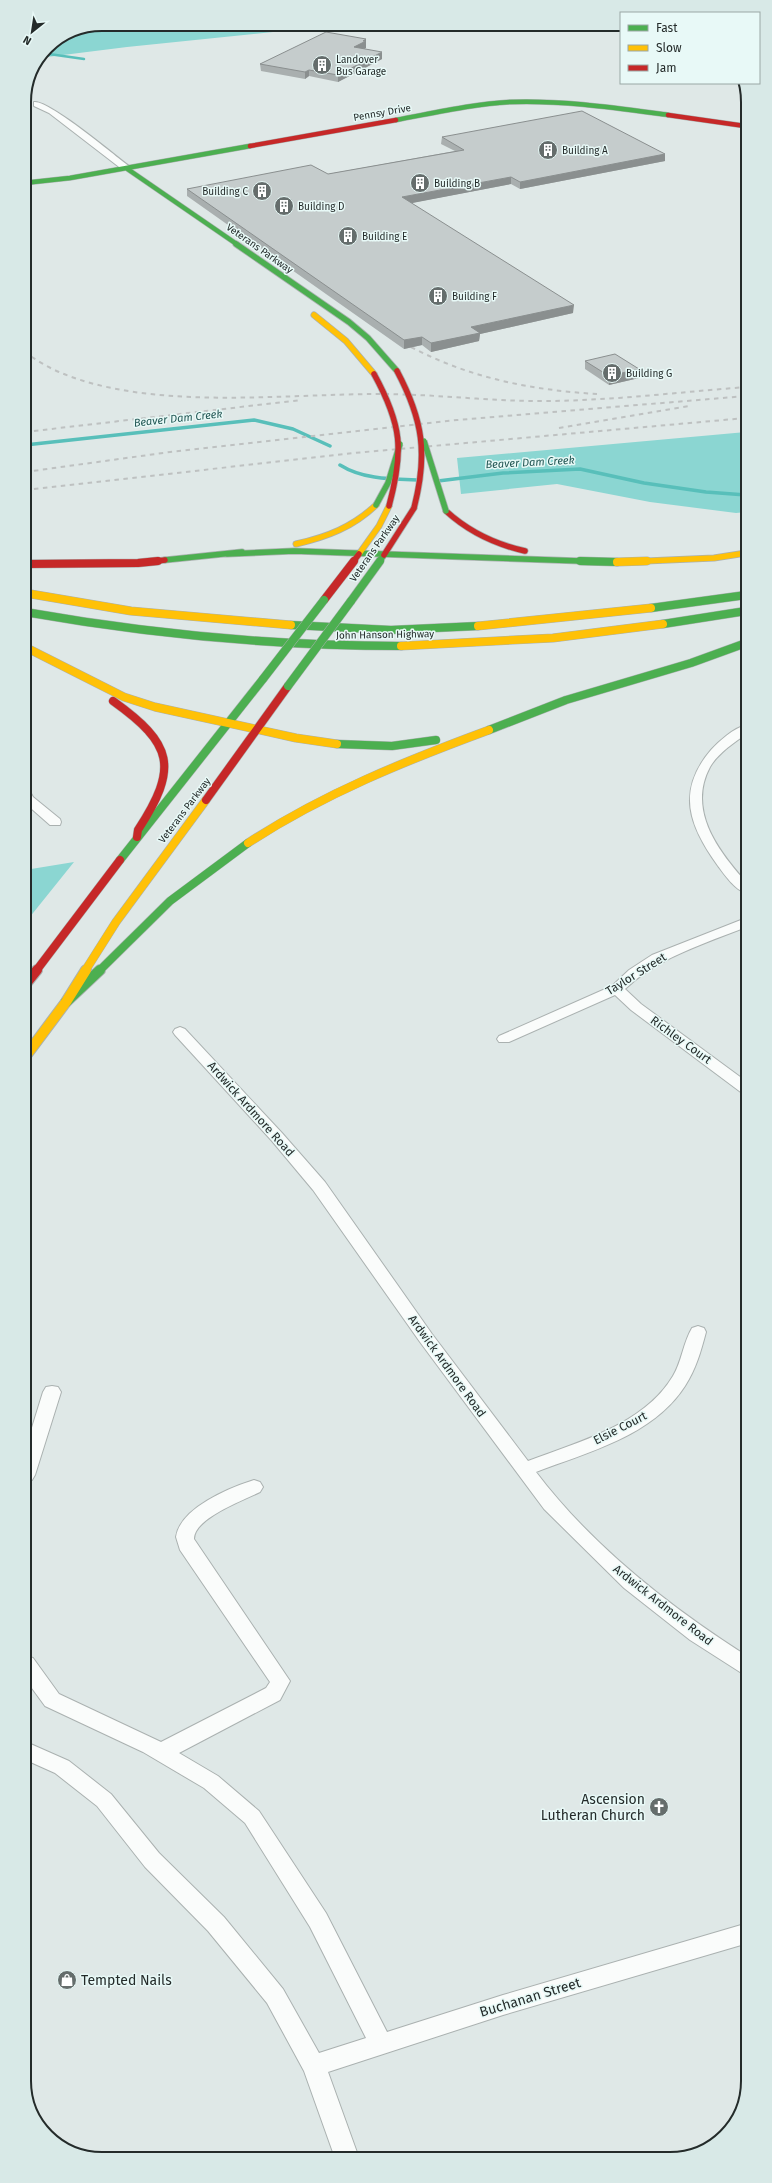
<svg xmlns="http://www.w3.org/2000/svg" width="772" height="2183" viewBox="0 0 772 2183" font-family="'Fira Sans',sans-serif">
<style>
.forest{fill:#8bd6d2}
.lines{fill:none;stroke-linecap:round;stroke-linejoin:round}
.stream-far1{stroke:#58bfba;stroke-width:2.5}
.stream{stroke:#58bfba;stroke-width:3.5}
.street-casing{stroke:#aab1b0;stroke-width:2}
.fast-far3-casing{stroke:#aab1b0;stroke-width:5.5}
.fast-far2-casing{stroke:#aab1b0;stroke-width:7}
.fast-far1-casing{stroke:#aab1b0;stroke-width:9}
.fast-casing{stroke:#aab1b0;stroke-width:12}
.slow-far2-casing{stroke:#aab1b0;stroke-width:7}
.slow-far1-casing{stroke:#aab1b0;stroke-width:9}
.slow-casing{stroke:#aab1b0;stroke-width:12}
.jam-far3-casing{stroke:#aab1b0;stroke-width:5.5}
.jam-far2-casing{stroke:#aab1b0;stroke-width:7}
.jam-far1-casing{stroke:#aab1b0;stroke-width:9}
.jam-casing{stroke:#aab1b0;stroke-width:12}
.street{fill:#fafcfb;fill-rule:evenodd}
.fast-far3{stroke:#4caf50;stroke-width:4.5}
.fast-far2{stroke:#4caf50;stroke-width:5.5}
.fast-far1{stroke:#4caf50;stroke-width:8}
.fast{stroke:#4caf50;stroke-width:10}
.slow-far2{stroke:#ffc107;stroke-width:5.5}
.slow-far1{stroke:#ffc107;stroke-width:8}
.slow{stroke:#ffc107;stroke-width:10}
.jam-far3{stroke:#c62828;stroke-width:4.5}
.jam-far2{stroke:#c62828;stroke-width:5.5}
.jam-far1{stroke:#c62828;stroke-width:8}
.jam{stroke:#c62828;stroke-width:10}
.rail{stroke:#bec1c1;stroke-width:2;stroke-dasharray:4.5 4.5;stroke-linecap:butt}
.fast-bridge-far1-casing{stroke:#aab1b0;stroke-width:7;stroke-linecap:butt}
.fast-bridge-casing{stroke:#aab1b0;stroke-width:9;stroke-linecap:butt}
.jam-bridge-casing{stroke:#aab1b0;stroke-width:7;stroke-linecap:butt}
.fast-bridge-far1{stroke:#4caf50;stroke-width:5.5}
.fast-bridge{stroke:#4caf50;stroke-width:8}
.jam-bridge{stroke:#c62828;stroke-width:5.5}
.wall{fill:#a9afaf}
.shaded-wall{fill:#8a8f8f}
.building{fill:#c5cccc;stroke:#8a8f8f}
.labels{text-anchor:middle;stroke-width:3;stroke-linejoin:round;paint-order:stroke}
.far-poi-label{font-size:10px;fill:#242b2a;stroke:#e8f9f7;text-anchor:start}
.far-street-label{font-size:10px;fill:#242b2a;stroke:#e8f9f7}
.far-water-label{font-size:11px;font-style:italic;fill:#225754;stroke:#e8f9f7}
.street-label{font-size:12px;fill:#242b2a;stroke:#e8f9f7}
.near-poi-label{font-size:14px;fill:#242b2a;stroke:#e8f9f7;text-anchor:end}
.near-street-label{font-size:14px;fill:#242b2a;stroke:#e8f9f7}
.rim{fill:none;stroke:#242b2a;stroke-width:2}
</style>
<rect width="100%" height="100%" fill="#dfe8e7"/>
<!-- forest -->
<path class="forest" d="M102 24H407L292 30 127 47 39 58C56 34 74 30 102 24Z
M746 432V512L736 513 650 502 557 484 461 494 457 458Z
M74 862 25 923V870Z"/>
<g class="lines">
<!-- stream-far1 -->
<path class="stream-far1" d="M42 53 84 59"/>
<!-- stream -->
<path class="stream" d="M25 445 254 420 293 429 330 446
M340 465C364 480 393 479 421 480
M438 481 503 473 580 469 644 483 706 492 746 495"/>
<defs>
<path id="street" d="M34 102C49 100 114 155 129 166V170H123L49 113 34 106Z
M746 725V734C733 744 718 753 710 767 687 810 718 851 746 882V893C735 890 724 874 718 866 689 826 676 791 711 750 719 741 734 728 746 725Z
M25 789 29 790 33 797 60 819 61 822 60 825H50L25 803Z
M746 918V927C704 944 659 957 625 989L641 1004 747 1082V1095L742 1093 631 1010 615 995 509 1042H499L497 1039 499 1036 612 986 629 970 652 955Z
M180 1027 185 1029 282 1133 325 1182 432 1334 528 1461C578 1442 644 1425 673 1376 682 1361 683 1343 692 1328L698 1326 704 1328 706 1332C701 1351 696 1369 685 1386 653 1436 588 1452 536 1472 592 1546 670 1607 747 1656V1674L740 1672 690 1640 624 1588 544 1509 420 1342 313 1190 272 1141 175 1035 173 1032 175 1029Z
M52 1386 58 1387 61 1392 35 1475 32 1480 26 1482V1447L43 1392 46 1387Z
M254 1480 260 1482 263 1487 260 1492C244 1500 194 1518 194 1539L290 1681 280 1700 179 1753 218 1776 259 1811 326 1913 387 2032 503 1995 748 1923V1943L503 2015 328 2072 359 2158H335L304 2071 267 2003 208 1931 145 1867 97 1806 55 1773 26 1760V1742L69 1761 111 1794 159 1853 224 1917 283 1989 319 2053 366 2038 310 1927 245 1823 204 1788 143 1752 45 1706 26 1680V1656L33 1658 59 1694 161 1742 266 1688 270 1682 180 1550 176 1537C180 1508 229 1488 254 1480Z"/>
<path id="fast-far3" d="M396 120C434 113 472 104 510 102 563 100 616 108 668 115
M126 168 238 245
M24 183 70 178 250 146"/>
<path id="fast-far2" d="M236 244 349 322 368 338 397 371
M227 554 294 551 610 562
M165 560 242 552
M379 562 384 555"/>
<path id="fast-far1" d="M580 561 617 562
M351 601 380 561
M651 608 746 595
M25 612C150 634 274 646 401 646
M663 624 746 611
M291 625 391 630 478 626
M489 730 566 700 691 663 746 643
M337 744 392 746 436 740
M120 860 263 679
M99 971 170 901 248 843"/>
<path id="fast" d="M66 1002 100 970"/>
<path id="slow-far2" d="M314 315 346 341 374 374
M296 544C327 537 353 527 376 505
M359 554 379 526 389 506
M623 562 714 558 746 553"/>
<path id="slow-far1" d="M617 562 647 561
M25 593 131 611 291 625
M478 626 651 608
M401 646 553 638 663 624
M25 647 124 697 155 707 296 738 337 744
M248 843C323 794 405 761 489 730
M85 971 116 922 206 800"/>
<path id="slow" d="M25 1057 66 1002 86 970"/>
<path id="jam-far3" d="M668 115 745 126
M250 146 396 120"/>
<path id="jam-far2" d="M446 511C469 532 494 544 525 551
M384 555 414 508
M149 562 165 560
M353 562 359 554"/>
<path id="jam-far1" d="M25 564 138 563 158 561
M324 600 354 561
M113 701C173 744 179 767 138 830L137 837
M206 800 288 686
M36 971 120 860"/>
<path id="jam" d="M25 985 37 970"/>
</defs>
<!-- street casing -->
<use href="#street" class="street-casing"/>
<!-- fast-far3 casing -->
<use href="#fast-far3" class="fast-far3-casing"/>
<!-- fast-far2 casing -->
<use href="#fast-far2" class="fast-far2-casing"/>
<!-- fast-far1 casing -->
<use href="#fast-far1" class="fast-far1-casing"/>
<!-- fast casing -->
<use href="#fast" class="fast-casing"/>
<!-- slow-far2 casing -->
<use href="#slow-far2" class="slow-far2-casing"/>
<!-- slow-far1 casing -->
<use href="#slow-far1" class="slow-far1-casing"/>
<!-- slow casing -->
<use href="#slow" class="slow-casing"/>
<!-- jam-far3 casing -->
<use href="#jam-far3" class="jam-far3-casing"/>
<!-- jam-far2 casing -->
<use href="#jam-far2" class="jam-far2-casing"/>
<!-- jam-far1 casing -->
<use href="#jam-far1" class="jam-far1-casing"/>
<!-- jam casing -->
<use href="#jam" class="jam-casing"/>
<!-- street -->
<use href="#street" class="street"/>
<!-- fast-far3 -->
<use href="#fast-far3" class="fast-far3"/>
<!-- fast-far2 -->
<use href="#fast-far2" class="fast-far2"/>
<!-- fast-far1 -->
<use href="#fast-far1" class="fast-far1"/>
<!-- fast -->
<use href="#fast" class="fast"/>
<!-- slow-far2 -->
<use href="#slow-far2" class="slow-far2"/>
<!-- slow-far1 -->
<use href="#slow-far1" class="slow-far1"/>
<!-- slow -->
<use href="#slow" class="slow"/>
<!-- jam-far3 -->
<use href="#jam-far3" class="jam-far3"/>
<!-- jam-far2 -->
<use href="#jam-far2" class="jam-far2"/>
<!-- jam-far1 -->
<use href="#jam-far1" class="jam-far1"/>
<!-- jam -->
<use href="#jam" class="jam"/>
<!-- rail -->
<path class="rail" d="M411 347C470 378 531 390 597 394
M24 352C35 359 47 367 59 372 150 411 282 394 379 394 437 394 494 402 552 401 617 400 681 392 746 387
M559 428 689 406
M25 432 301 400
M25 472 170 452 457 420 746 396
M25 490 354 453 746 418"/>
<defs>
<path id="fast-bridge-far1" d="M424 441 446 511
M376 505 388 483 400 444"/>
<path id="fast-bridge" d="M263 679 324 600
M288 686 351 601"/>
<path id="jam-bridge" d="M397 371C423 420 428 454 414 508
M374 374C402 425 404 450 389 506"/>
</defs>
<!-- fast-bridge-far1 casing -->
<use href="#fast-bridge-far1" class="fast-bridge-far1-casing"/>
<!-- fast-bridge casing -->
<use href="#fast-bridge" class="fast-bridge-casing"/>
<!-- jam-bridge casing -->
<use href="#jam-bridge" class="jam-bridge-casing"/>
<!-- fast-bridge-far1 -->
<use href="#fast-bridge-far1" class="fast-bridge-far1"/>
<!-- fast-bridge -->
<use href="#fast-bridge" class="fast-bridge"/>
<!-- jam-bridge -->
<use href="#jam-bridge" class="jam-bridge"/>
</g>
<!-- wall -->
<path class="wall" d="M366 39V48L364 49 382 59 338 82 309 76 305 79 261 71 260 64Z
M442 137 665 154V161L520 189 511 184 411 203 573 313 480 334 479 341 431 352 422 345 404 349 187 196V189L328 174 455 151 441 144Z
M585 361 639 369V378L609 385 585 369Z"/>
<!-- shaded-wall -->
<path class="shaded-wall" d="M366 39V48L354 54V47Z
M382 52V59L338 82V75Z
M309 70V76L305 79V72Z
M665 154V161L520 189V182Z
M511 177V184L402 205V197Z
M574 305 573 313 480 334 479 341 431 352V343L471 327Z
M422 337V345L404 349V340Z
M639 369V378L609 385V376Z"/>
<!-- building -->
<path class="building" d="M326 32 366 39 363 41H366L354 47 382 52 338 75 309 70 305 72 260 64Z
M582 111 665 154 520 182 511 177 402 197 574 305 471 327 480 333 431 343 422 337 404 340 187 189 311 165 328 174 464 150 442 137Z
M615 354 639 369 609 376 585 361Z"/>
<!-- icons -->
<defs>
<symbol id="building-disc" viewBox="-11 -11 22 22"><circle r="9.5" fill="#656d6c" stroke="#e8f9f7"/><path d="M-4-6H4V6H1V3H-1V6H-4ZM-2.5-4.3h1.7v1.8h-1.7ZM.8-4.3h1.7v1.8H.8ZM-2.5-1h1.7V.8h-1.7ZM.8-1h1.7V.8H.8Z" fill="#fff"/></symbol>
<symbol id="church-disc" viewBox="-11 -11 22 22"><circle r="9.5" fill="#656d6c" stroke="#e8f9f7"/><path d="M-1.2-6h2.4v3.5h3.3v2.4h-3.3V6h-2.4V-.1h-3.3v-2.4h3.3Z" fill="#fff"/></symbol>
<symbol id="shop-disc" viewBox="-11 -11 22 22"><circle r="9.5" fill="#656d6c" stroke="#e8f9f7"/><path d="M-5-2.5h2.3a2.7 3.5 0 0 1 5.4 0H5L5.5 6h-11ZM-1.5-2.5h3a1.5 2.3 0 0 0-3 0Z" fill="#fff"/></symbol>
</defs>
<g fill-rule="evenodd">
<use href="#building-disc" x="311" y="54" width="22" height="22"/>
<use href="#building-disc" x="537" y="139" width="22" height="22"/>
<use href="#building-disc" x="409" y="172" width="22" height="22"/>
<use href="#building-disc" x="251" y="180" width="22" height="22"/>
<use href="#building-disc" x="273" y="195" width="22" height="22"/>
<use href="#building-disc" x="337" y="225" width="22" height="22"/>
<use href="#building-disc" x="427" y="285" width="22" height="22"/>
<use href="#building-disc" x="601" y="362" width="22" height="22"/>
<use href="#church-disc" x="648" y="1796" width="22" height="22"/>
<use href="#shop-disc" x="56" y="1969" width="22" height="22"/>
</g>
<g class="labels">
<!-- far-poi labels -->
<g class="far-poi-label">
<text x="336" y="63">Landover<tspan x="336" dy="12">Bus Garage</tspan></text>
<text x="562" y="154">Building A</text>
<text x="434" y="187">Building B</text>
<text x="248" y="195" text-anchor="end">Building C</text>
<text x="298" y="210">Building D</text>
<text x="362" y="240">Building E</text>
<text x="452" y="300">Building F</text>
<text x="626" y="377">Building G</text>
</g>
<!-- far-street labels -->
<g class="far-street-label">
<text transform="translate(382 112) rotate(-10)" y="4">Pennsy Drive</text>
<text transform="translate(260 248) rotate(35)" y="4">Veterans Parkway</text>
<text transform="translate(374 548) rotate(-55)" y="4">Veterans Parkway</text>
<text transform="translate(385 634) rotate(-1)" y="4">John Hanson Highway</text>
<text transform="translate(184 810) rotate(-53)" y="4">Veterans Parkway</text>
</g>
<!-- far-water labels -->
<g class="far-water-label">
<text transform="translate(178 418) rotate(-6)" y="4">Beaver Dam Creek</text>
<text transform="translate(530 462) rotate(-3)" y="4">Beaver Dam Creek</text>
</g>
<!-- street labels -->
<g class="street-label">
<text transform="translate(636 974) rotate(-32)" y="4">Taylor Street</text>
<text transform="translate(681 1040) rotate(36)" y="4">Richley Court</text>
<text transform="translate(251 1109) rotate(48)" y="4">Ardwick Ardmore Road</text>
<text transform="translate(447 1366) rotate(54)" y="4">Ardwick Ardmore Road</text>
<text transform="translate(620 1428) rotate(-27)" y="4">Elsie Court</text>
<text transform="translate(663 1605) rotate(38)" y="4">Ardwick Ardmore Road</text>
</g>
<!-- near-poi labels -->
<g class="near-poi-label">
<text x="645" y="1804">Ascension<tspan x="645" dy="16">Lutheran Church</tspan></text>
<text x="81" y="1985" text-anchor="start">Tempted Nails</text>
</g>
<!-- near-street labels -->
<g class="near-street-label">
<text transform="translate(530 1997) rotate(-17)" y="5">Buchanan Street</text>
</g>
</g>
<!-- crop -->
<path d="M0 0H772V2183H0ZM102 31H670A71 71 0 0 1 741 102V2081A71 71 0 0 1 670 2152H102A71 71 0 0 1 31 2081V102A71 71 0 0 1 102 31Z" fill="#d8e9e7" fill-rule="evenodd"/>
<path class="rim" d="M102 31H670A71 71 0 0 1 741 102V2081A71 71 0 0 1 670 2152H102A71 71 0 0 1 31 2081V102A71 71 0 0 1 102 31Z"/>
<!-- legend -->
<rect x="620" y="12" width="140" height="72" fill="#e8f9f7" stroke="#9aa7a5"/>
<rect x="628" y="25" width="20" height="6" fill="#4caf50" stroke="#9aa7a5"/>
<text x="656" y="32" font-size="12" fill="#242b2a">Fast</text>
<rect x="628" y="45" width="20" height="6" fill="#ffc107" stroke="#9aa7a5"/>
<text x="656" y="52" font-size="12" fill="#242b2a">Slow</text>
<rect x="628" y="65" width="20" height="6" fill="#c62828" stroke="#9aa7a5"/>
<text x="656" y="72" font-size="12" fill="#242b2a">Jam</text>
<!-- north arrow -->
<g transform="translate(32 32) rotate(210)" stroke="#e8f9f7" stroke-width="3" paint-order="stroke">
<path d="M0-3L7 15L0 10L-7 15Z" fill="#242b2a"/>
<text y="-6" font-size="11" font-weight="bold" text-anchor="middle" fill="#242b2a">N</text>
</g>
</svg>
